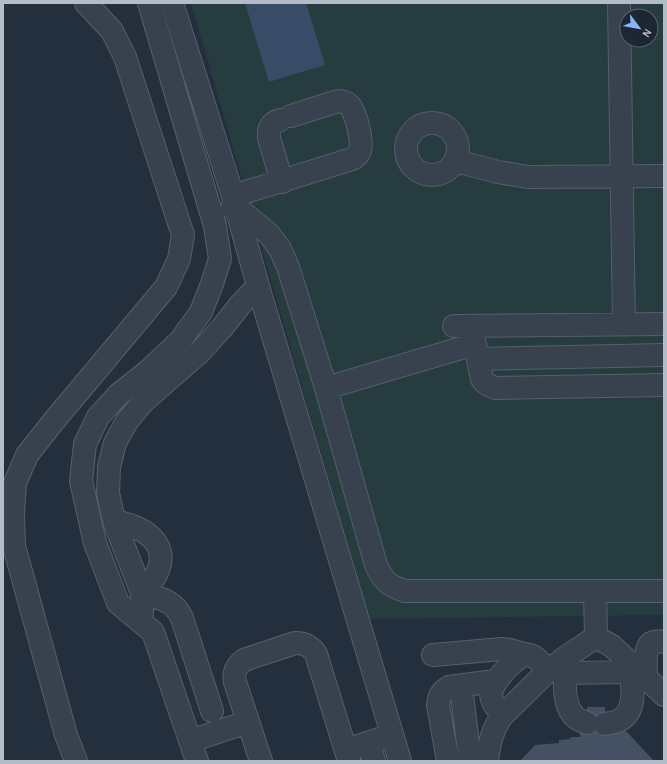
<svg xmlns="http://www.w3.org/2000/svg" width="667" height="764" viewBox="0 0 667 764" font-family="'Alegreya Sans',sans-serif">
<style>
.green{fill:#263c3f;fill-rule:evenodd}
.water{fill:#394c67}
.building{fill:#455162}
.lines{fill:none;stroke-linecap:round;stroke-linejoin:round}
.minor-casing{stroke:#565f6c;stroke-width:24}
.minor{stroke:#38414e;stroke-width:22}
</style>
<rect width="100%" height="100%" fill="#242f3e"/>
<!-- green -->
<path class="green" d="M191 3H664V615L369 619ZM627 16H651V40H627Z"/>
<!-- water -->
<path class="water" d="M245 3H306L325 65 269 82Z"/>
<!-- building -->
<path class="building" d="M587 707H605V733L626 731 654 761H520L535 745 559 743V740L571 739 570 737H580V733L587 732Z"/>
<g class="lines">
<defs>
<path id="minor" d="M149 3 215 226 220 259 212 284 201 312 180 341 147 372 118 395 98 417 85 444 81 481 95 543 118 603 153 632 197 761
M172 3 233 196 258 286 400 761
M619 3 624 325
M280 120C271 123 268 128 269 138L282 182
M406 149a26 26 0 1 1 52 0a26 26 0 1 1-52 0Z
M456 161 498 172 528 177 664 176
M233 196 352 159C356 157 359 154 360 150 363 142 356 111 349 105 346 102 342 101 338 101L291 116
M232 208 236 207 269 234 280 249 288 267 326 388 376 565C383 581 389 586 405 591H664
M454 326 664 324
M471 326 482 379C486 385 490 386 496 388L664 385
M478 359 664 355
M326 388 475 344
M114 521C158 529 178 557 142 593 160 599 173 599 182 618L212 711
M595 591 596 637
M142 622V593L114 521 108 493 109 467 115 443 127 421 144 401 200 352 221 329 240 305 258 286
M596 637 612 646 664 695
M433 655 502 649 510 650 524 654
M566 657C565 674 561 704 575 717 578 720 583 721 587 723
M565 673 631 672
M646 678C646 670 644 648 651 643 655 641 660 641 664 642
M461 686 470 761
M502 716C498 709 491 702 491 694 491 683 519 651 530 655 537 657 543 665 548 671
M605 724C609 723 614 723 618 721 640 711 632 678 627 660
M190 741 248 722
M346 750 392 735
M371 751 374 761
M76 761 66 735 14 546 13 513 15 483 27 455 53 422 166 287 179 259 183 235 125 57 112 31 86 3
M261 761 235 682C233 672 236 666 244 660L295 643C305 643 311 646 316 654L349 761
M448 761 438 705C439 696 441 692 449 687L495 681
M487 761C489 744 492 730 502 716L548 671 566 657 596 637"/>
</defs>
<!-- minor casing -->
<use href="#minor" class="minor-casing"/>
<!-- minor -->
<use href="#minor" class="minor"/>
</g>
<!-- border -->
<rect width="667" height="764" fill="none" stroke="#b4bcc9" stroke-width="8"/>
<!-- north arrow -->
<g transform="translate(639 28) rotate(122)"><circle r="19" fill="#1d2633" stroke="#59626f"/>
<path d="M0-3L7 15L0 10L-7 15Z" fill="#8ab4f8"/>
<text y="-6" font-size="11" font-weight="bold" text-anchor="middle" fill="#b4bcc9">N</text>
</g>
</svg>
